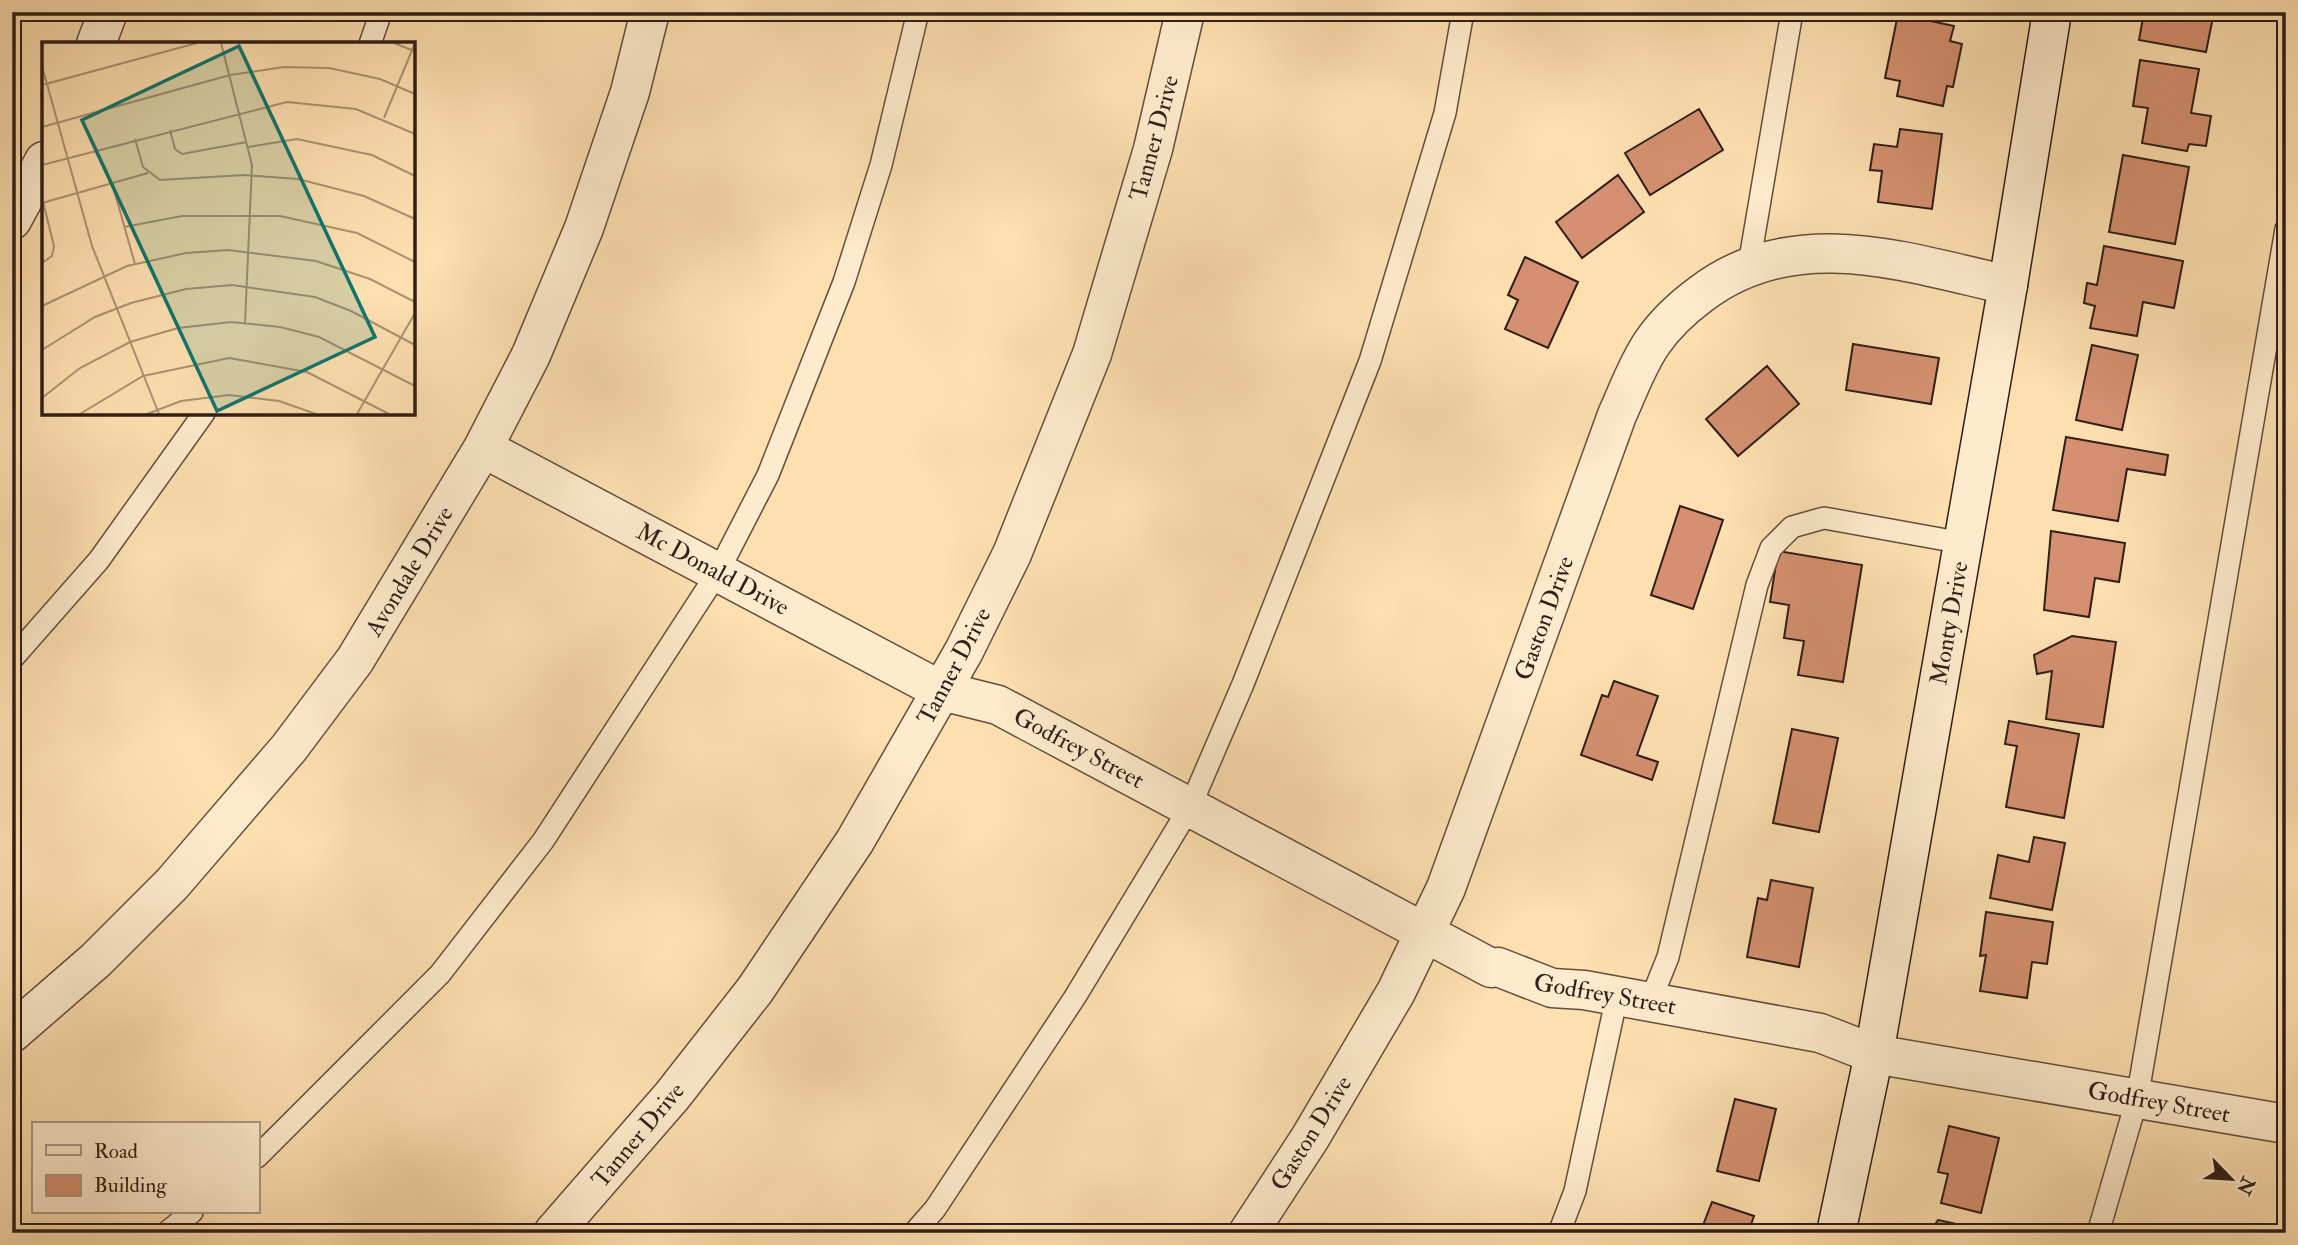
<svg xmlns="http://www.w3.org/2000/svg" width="2298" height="1245" viewBox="0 0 2298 1245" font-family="'IM FELL Double Pica',serif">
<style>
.building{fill:#d49070;stroke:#301e17;stroke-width:2}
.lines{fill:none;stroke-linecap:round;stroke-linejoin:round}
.lane-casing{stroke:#634e3d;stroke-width:24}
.street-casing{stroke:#634e3d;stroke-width:41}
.secondary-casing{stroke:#301e17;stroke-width:41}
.lane{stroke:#feeacc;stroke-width:21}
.street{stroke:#feeacc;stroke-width:38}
.secondary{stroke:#feeacc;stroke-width:38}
.labels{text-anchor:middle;stroke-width:5;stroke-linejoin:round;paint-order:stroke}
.street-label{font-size:24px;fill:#301e17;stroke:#feeacc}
.inset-road{fill:none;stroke:#ab9273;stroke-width:2}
.view{fill:#0f766e;fill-opacity:0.15;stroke:#0f766e;stroke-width:3.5}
.inset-edge{fill:none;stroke:#301e17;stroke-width:3.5}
</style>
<rect width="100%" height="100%" fill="#fddfb0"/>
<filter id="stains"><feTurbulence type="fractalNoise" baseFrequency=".00286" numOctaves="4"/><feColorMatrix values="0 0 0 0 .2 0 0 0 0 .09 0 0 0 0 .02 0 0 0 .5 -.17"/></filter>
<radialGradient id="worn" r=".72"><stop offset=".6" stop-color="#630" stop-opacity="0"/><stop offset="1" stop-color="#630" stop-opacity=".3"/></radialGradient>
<!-- building -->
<path class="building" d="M2144 12H2214L2206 52 2139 40Z
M1898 14 1954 26 1950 41 1962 44 1953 87 1947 86 1943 106 1897 96 1900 81 1885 78Z
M2140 60 2199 69 2191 113 2211 116 2206 146 2189 144 2187 151 2142 143 2148 108 2133 106Z
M1699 109 1723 150 1650 195 1625 153Z
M1900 129 1942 134 1932 209 1878 202 1882 171 1870 170 1874 144 1897 147Z
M2123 155 2189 167 2175 244 2109 232Z
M1618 175 1644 212 1582 258 1556 222Z
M2104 246 2183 261 2174 308 2143 302 2137 336 2090 328 2095 306 2084 303 2087 283 2097 285Z
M1525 257 1578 282 1548 348 1505 329 1518 300 1508 295Z
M1853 344 1939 358 1931 404 1846 390Z
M2092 345 2138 355 2122 430 2076 420Z
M1767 366 1799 404 1738 456 1706 419Z
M2066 437 2168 455 2165 475 2127 469 2118 521 2053 510Z
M1680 506 1723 520 1693 609 1651 595Z
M2051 531 2125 543 2119 582 2095 578 2089 617 2044 610Z
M1778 551 1862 565 1843 682 1798 675 1804 641 1784 638 1789 605 1770 602Z
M2072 636 2116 642 2103 727 2046 719 2052 671 2037 674 2034 655Z
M1614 681 1658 696 1637 755 1658 762 1652 780 1581 755 1602 695 1608 697Z
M2009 721 2079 734 2064 818 2006 807 2017 746 2005 744Z
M1792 729 1838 738 1819 832 1773 823Z
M2034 837 2065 843 2052 910 1990 898 1998 855 2029 862Z
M1771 880 1813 888 1799 967 1747 957 1758 898 1767 900Z
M1986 912 2053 922 2047 964 2032 962 2027 998 1980 991 1986 955 1980 956Z
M1735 1099 1776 1109 1759 1181 1717 1171Z
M1949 1126 1999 1138 1981 1213 1941 1203 1948 1174 1938 1172Z
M1712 1202 1754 1216 1748 1233H1700Z
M1938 1220 1984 1230 1983 1233H1929Z"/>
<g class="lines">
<defs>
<path id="lane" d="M370 44 381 12
M1749 265 1792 12
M12 659 99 560 204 413
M1650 1002 1668 957 1757 585 1771 548 1792 527 1824 518 1963 543
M257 1157 440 974 543 841 718 572 768 475 844 282 881 165 918 12
M166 1233 192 1212
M914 1233 935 1209 1075 997 1190 807 1243 684 1370 361 1445 113 1463 12
M1559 1233 1575 1191 1617 996
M2098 1233 2137 1099 2286 229"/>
<path id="street" d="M96 44 108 12
M12 220 44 161
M483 448 942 691 998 705 1491 968 1498 967 1552 988 1584 990 1820 1033 1874 1054 2286 1124
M12 1033 96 960 172 884 289 748 355 660 483 448 531 355 584 228 630 92 650 12
M553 1233 672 1096 755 990 855 841 964 651 1012 554 1092 354 1153 149 1185 12
M1248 1233 1310 1138 1396 992 1446 888 1617 415C1628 391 1637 365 1652 343 1665 324 1682 308 1701 294 1794 223 1905 262 2008 285"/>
<path id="secondary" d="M1836 1233 1874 1054 2008 285 2052 12"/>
</defs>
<!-- lane casing -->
<use href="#lane" class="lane-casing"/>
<!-- street casing -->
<use href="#street" class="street-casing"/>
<!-- secondary casing -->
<use href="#secondary" class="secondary-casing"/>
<!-- lane -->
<use href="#lane" class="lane"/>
<!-- street -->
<use href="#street" class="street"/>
<!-- secondary -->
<use href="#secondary" class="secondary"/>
</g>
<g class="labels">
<!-- street labels -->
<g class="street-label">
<text transform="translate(1154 138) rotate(-75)" y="8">Tanner Drive</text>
<text transform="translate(713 569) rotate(28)" y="8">Mc Donald Drive</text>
<text transform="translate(409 571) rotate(-59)" y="8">Avondale Drive</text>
<text transform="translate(1544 618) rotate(-70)" y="8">Gaston Drive</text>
<text transform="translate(1949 623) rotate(-80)" y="8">Monty Drive</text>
<text transform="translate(954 666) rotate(-62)" y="8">Tanner Drive</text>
<text transform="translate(1079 748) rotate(28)" y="8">Godfrey Street</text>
<text transform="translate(1605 994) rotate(10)" y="8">Godfrey Street</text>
<text transform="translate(2159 1102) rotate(10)" y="8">Godfrey Street</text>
<text transform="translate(1311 1133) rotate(-58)" y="8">Gaston Drive</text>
<text transform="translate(638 1135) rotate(-50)" y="8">Tanner Drive</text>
</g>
</g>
<!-- overview -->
<g transform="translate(42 42)">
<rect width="373" height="373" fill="#fddfb0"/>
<path class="inset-road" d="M179 1 210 123 203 281M352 1 372 9M0 24 50 204 117 372M0 43 155 1M342 76 373 1M0 85 188 33 242 25 287 26 338 37 373 52M128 88 133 107 140 112 205 100M93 97 101 125 118 138 202 133 256 137 322 154 373 177M206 105 255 97 330 113 373 134M0 123 245 60 314 67 373 92M70 141 93 222M0 161 106 131M82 185 140 174H238L315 191 373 220M0 221 10 214 12 204 1 160M0 264 85 224 144 211 186 208 274 219 328 237 373 260M0 308 53 275 89 261 144 247 190 243 273 255 309 269 373 303M0 356 38 326 88 300 136 286 189 280 238 285 277 295 373 344M38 372 101 334 187 316 265 330 347 372M105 372 139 359 187 353 237 359 274 372M315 372 373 271"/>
<path class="view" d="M197 4 333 295 175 369 40 78Z"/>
<rect width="373" height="373" class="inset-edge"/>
</g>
<!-- margin -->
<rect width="2298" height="1245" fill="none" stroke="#fddfb0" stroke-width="42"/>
<rect x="14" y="14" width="2270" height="1217" fill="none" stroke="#301e17" stroke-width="3.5"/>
<rect x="21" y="21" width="2256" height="1203" fill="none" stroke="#301e17" stroke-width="2"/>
<!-- legend -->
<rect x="32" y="1122" width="228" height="91" fill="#feeacc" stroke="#ac9884" stroke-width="2"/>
<rect x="46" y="1145" width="35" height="10" fill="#feeacc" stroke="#ac9884" stroke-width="2"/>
<text x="94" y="1158" font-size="21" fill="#301e17">Road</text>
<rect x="46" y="1175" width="35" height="21" fill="#d49070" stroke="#ac9884" stroke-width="2"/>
<text x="94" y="1192" font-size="21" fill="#301e17">Building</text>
<!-- north arrow -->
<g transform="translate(2231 1179) rotate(115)" stroke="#feeacc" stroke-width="5" paint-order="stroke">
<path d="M0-5L12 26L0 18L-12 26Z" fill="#301e17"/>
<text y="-10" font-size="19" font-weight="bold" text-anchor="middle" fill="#301e17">N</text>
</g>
<rect width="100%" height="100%" filter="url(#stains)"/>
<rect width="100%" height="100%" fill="url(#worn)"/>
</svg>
